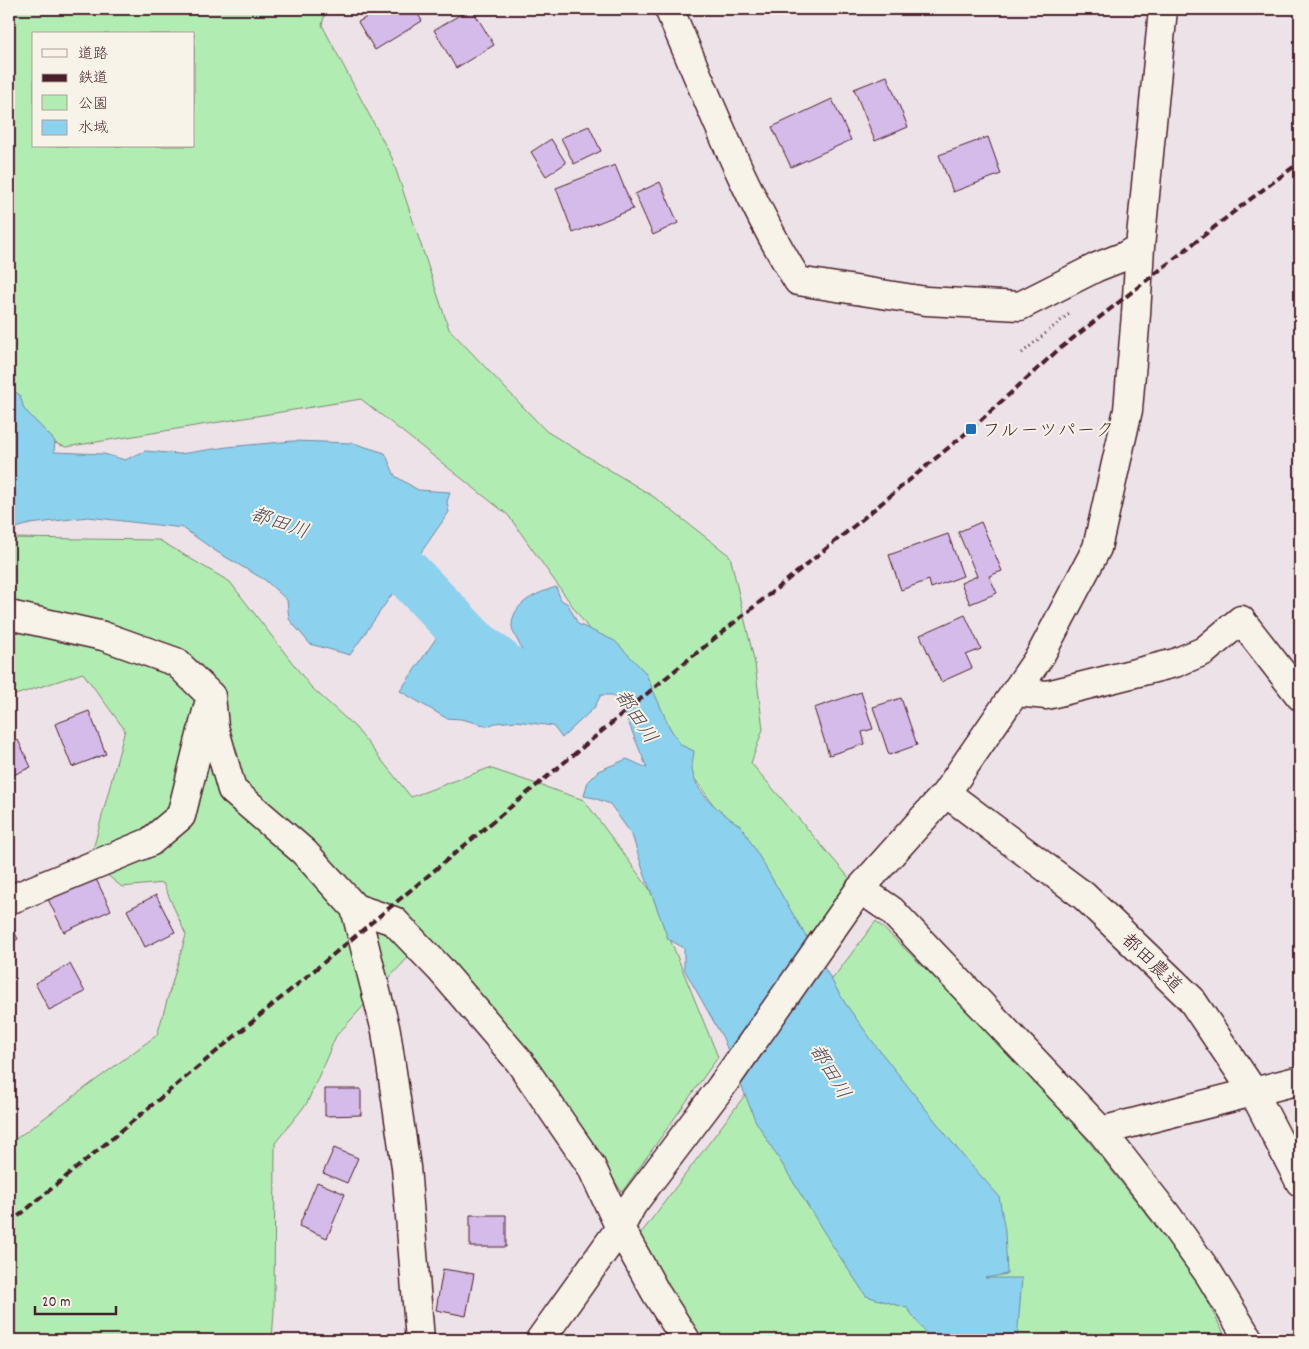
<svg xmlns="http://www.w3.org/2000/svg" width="1309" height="1349" viewBox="0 0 1309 1349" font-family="Dekko,'Klee One',sans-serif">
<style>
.green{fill:#b1edb3;stroke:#7e866f;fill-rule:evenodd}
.water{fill:#8cd1ee;stroke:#728aa0}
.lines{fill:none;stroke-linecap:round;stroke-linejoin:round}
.river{stroke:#8cd1ee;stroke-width:49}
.building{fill:#d5bbe9;stroke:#4a1f2b}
.minor-casing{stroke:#4a1f2b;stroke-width:31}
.path{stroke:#4a1f2b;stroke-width:3;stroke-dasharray:1 4;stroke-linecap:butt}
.minor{stroke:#f7f3e8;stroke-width:28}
.rail{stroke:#4a1f2b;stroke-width:4;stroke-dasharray:8 4;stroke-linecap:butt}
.poi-dot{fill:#1f6fb2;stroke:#f7f3e8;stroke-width:2}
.labels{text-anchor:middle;stroke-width:4;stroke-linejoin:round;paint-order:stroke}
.poi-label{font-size:19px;fill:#4a1f2b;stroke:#f7f3e8;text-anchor:start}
.street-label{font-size:19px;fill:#4a1f2b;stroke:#f7f3e8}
.water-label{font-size:20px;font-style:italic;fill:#5a4c5c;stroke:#f7f3e8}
</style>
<rect width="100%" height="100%" fill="#ede2e8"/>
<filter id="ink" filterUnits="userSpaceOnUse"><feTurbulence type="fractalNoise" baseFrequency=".02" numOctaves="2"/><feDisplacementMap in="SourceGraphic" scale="10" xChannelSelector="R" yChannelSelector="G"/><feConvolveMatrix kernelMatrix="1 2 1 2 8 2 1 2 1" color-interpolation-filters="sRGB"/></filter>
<g filter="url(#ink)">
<!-- green -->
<path class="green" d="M9 9H326L322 25 392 158 449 329 546 431 654 497 730 556 755 664 763 729 751 763 851 880 807 937 508 515 361 399 66 447 9 427ZM34 34H194V146H34Z
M9 538 159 540 230 582 311 687 355 727 411 797 489 768 584 800 650 890 718 1057 622 1192 516 1035 423 941 336 1036 307 1103 275 1143 274 1311 272 1340H9V1144L157 1035 186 935 163 883 122 887 90 861 125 730 83 673 9 697Z
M876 921 1036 1075 1193 1273 1227 1340H701L639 1236Z"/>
<!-- water -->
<path class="water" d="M9 388 20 395 24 409 55 441 54 452 104 454 125 460 145 451 180 454 227 447 293 441 353 443 385 453 395 476 418 490 450 492 447 502 449 512 350 655 310 644 289 619 287 600 265 580 217 552 183 528 88 517 30 524 9 530Z
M556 587 561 600 568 604 578 624 615 641 645 672 670 728 681 745 694 751C694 756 692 761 692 767 693 793 722 813 742 827L845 1003 876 1046 963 1156 999 1196 1005 1231 1007 1274 985 1278H1022L1017 1340H931L907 1308 866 1296 830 1242 755 1120 723 1038 684 969V948L668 939 643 870 632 835 610 804 594 798 584 796 588 781 598 771 627 759 647 768 620 702 612 695H601L594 708 562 738 553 726 516 721 495 723 488 726 461 719 446 718 400 691 441 631C464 637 487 647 506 660L522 651C520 643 512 633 512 626 512 602 538 593 556 587Z"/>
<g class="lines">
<!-- river -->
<path class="river" d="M345 546 401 567 473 642 528 686"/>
</g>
<!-- building -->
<path class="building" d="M381 9H415L422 21 375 50 358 22Z
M470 9H472L494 45 456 68 434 30Z
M887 76 908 127 875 141 854 89Z
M832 99 851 140 791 167 772 127Z
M589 126 601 151 574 164 561 138Z
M988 137 1001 174 953 192 939 155Z
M551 139 566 163 546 176 531 152Z
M615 165 633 209 573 233 556 188Z
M660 182 678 223 653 235 635 194Z
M981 522 1002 571 989 576 997 593 970 604 961 583 977 576 958 532Z
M948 534 963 576 931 588 929 580 901 590 889 555Z
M965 615 981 649 966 655 972 668 941 682 920 635Z
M861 692 873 729 862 732 865 744 829 755 814 708Z
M901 698 917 745 889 755 873 707Z
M89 711 106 754 72 767 55 724Z
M18 740 31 767 9 777V745Z
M94 875 111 910 64 932 47 897Z
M156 895 175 932 145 947 127 910Z
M9 922 18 939 9 944Z
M70 964 85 992 49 1010 35 983Z
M325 1089H361V1115L325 1116Z
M334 1148 358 1158 347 1183 323 1173Z
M317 1182 345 1194 327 1238 299 1226Z
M470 1215H506V1247H470Z
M443 1269 474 1274 466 1316 436 1310Z"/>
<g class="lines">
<defs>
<path id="minor" d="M669 9C709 100 745 196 798 281L926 301 1020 306 1097 267 1125 256 1140 247
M9 615 103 636 176 662 211 696 214 727 232 790 304 852 355 908 394 921 440 969 519 1061 591 1166 620 1228 656 1293 686 1340
M1016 692 1047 695 1175 663 1204 651 1241 620 1300 696
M946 793 1084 896 1191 999 1253 1091 1300 1182
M860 889 891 910 1101 1131 1166 1214 1209 1274 1249 1340
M9 900 150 842 181 816 208 707
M355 908 386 1031 406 1167 420 1340
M1101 1131 1300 1080
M540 1340 620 1228 632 1205 721 1087 860 889 946 793 1040 656 1097 548 1128 410 1136 314 1140 247 1163 9"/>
</defs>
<!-- minor casing -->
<use href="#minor" class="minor-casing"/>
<!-- path -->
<path class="path" d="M1022 353 1070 313"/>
<!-- minor -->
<use href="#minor" class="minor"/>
<!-- rail -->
<path class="rail" d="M9 1224 673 672 848 531 971 429 1058 350 1240 207 1300 162"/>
</g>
</g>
<!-- markers -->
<rect class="poi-dot" x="965" y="423" width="12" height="12" rx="2.5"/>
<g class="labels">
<!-- poi labels -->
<g class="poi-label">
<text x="982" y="436">フルーツパーク</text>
</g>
<!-- street labels -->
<g class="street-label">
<text transform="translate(1153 962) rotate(44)" y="7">都田農道</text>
</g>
<!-- water labels -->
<g class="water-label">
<text transform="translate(280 522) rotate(19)" y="7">都田川</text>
<text transform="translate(637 716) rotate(56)" y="7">都田川</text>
<text transform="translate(831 1071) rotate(59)" y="7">都田川</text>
</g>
</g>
<!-- margin -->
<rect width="1309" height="1349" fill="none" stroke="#f7f3e8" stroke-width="30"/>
<rect x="15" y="15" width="1279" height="1319" fill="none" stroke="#4a1f2b" stroke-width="2" filter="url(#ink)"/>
<!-- legend -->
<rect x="32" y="32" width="162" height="115" fill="#f7f3e8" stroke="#b29e9c"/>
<rect x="42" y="49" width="25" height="8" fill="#f7f3e8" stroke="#b29e9c"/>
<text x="78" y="58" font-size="15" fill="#4a1f2b">道路</text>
<rect x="42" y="74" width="25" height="8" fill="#4a1f2b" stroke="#b29e9c"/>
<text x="78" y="82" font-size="15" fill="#4a1f2b">鉄道</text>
<rect x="42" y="95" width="25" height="15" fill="#b1edb3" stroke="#b29e9c"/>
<text x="78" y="108" font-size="15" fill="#4a1f2b">公園</text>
<rect x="42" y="120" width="25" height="15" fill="#8cd1ee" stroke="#b29e9c"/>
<text x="78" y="132" font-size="15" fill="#4a1f2b">水域</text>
<!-- scale -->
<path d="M35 1306v8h81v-8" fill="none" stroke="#4a1f2b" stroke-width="2.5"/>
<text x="42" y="1306" font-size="15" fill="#4a1f2b" stroke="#f7f3e8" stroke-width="4" paint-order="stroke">20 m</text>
</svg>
